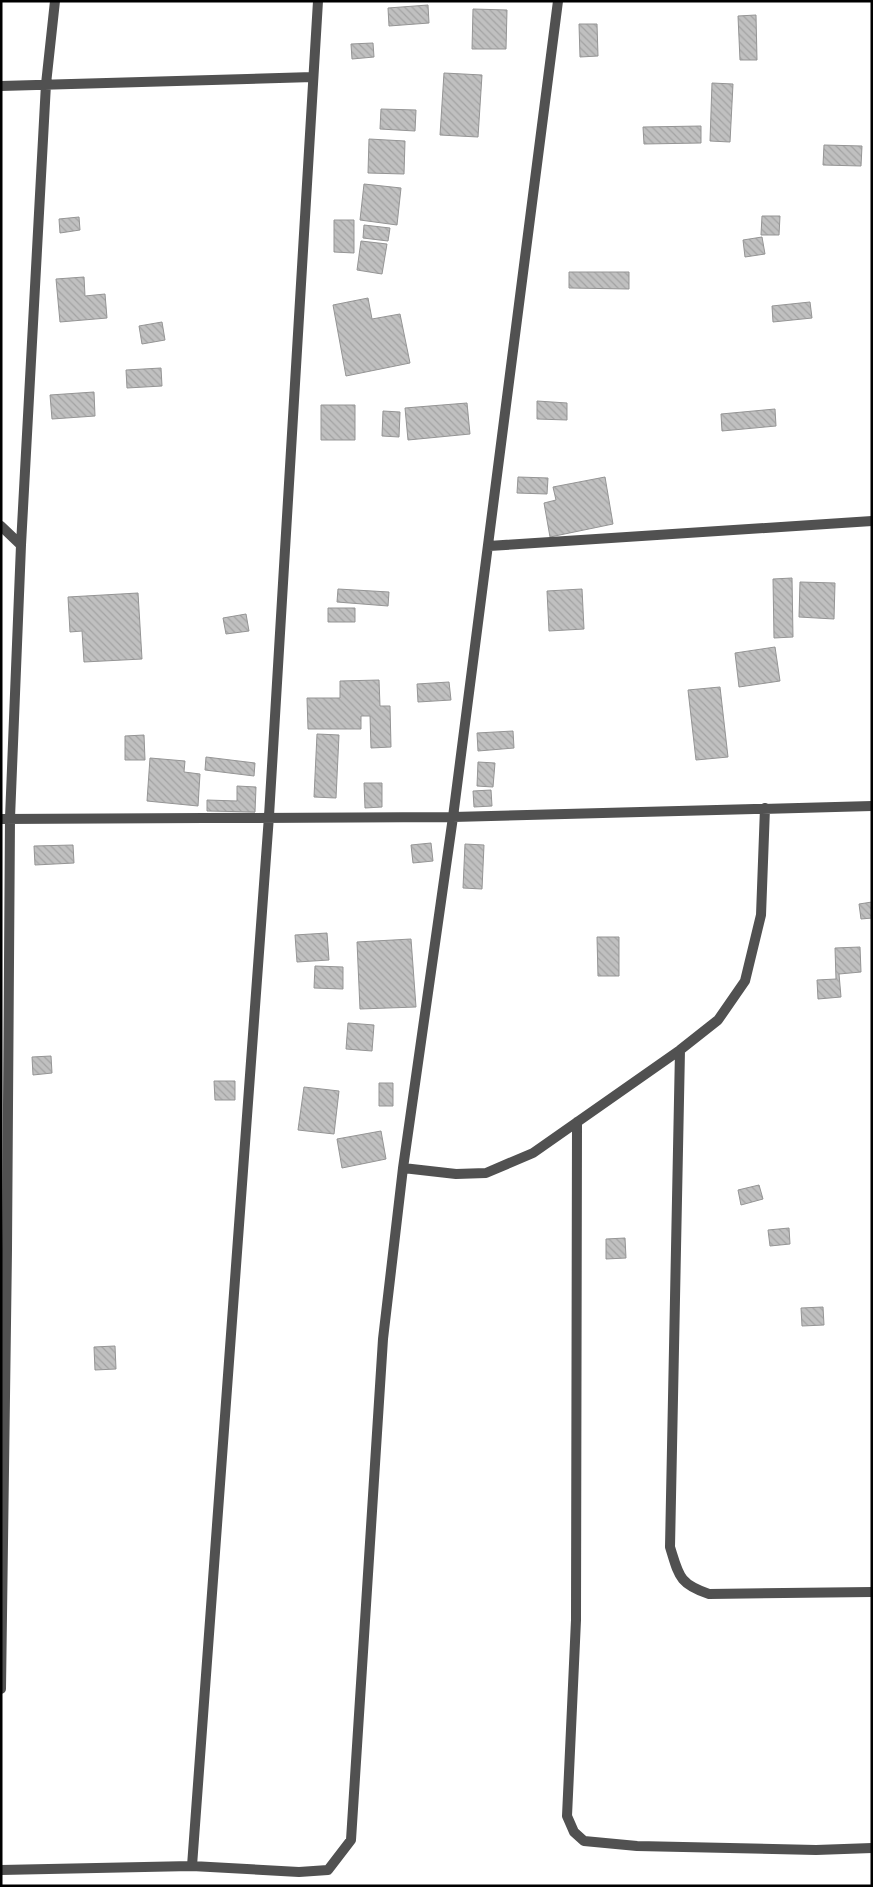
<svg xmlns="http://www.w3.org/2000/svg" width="873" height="1887" viewBox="0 0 873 1887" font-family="Overpass,sans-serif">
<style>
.building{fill:url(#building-back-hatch);stroke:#959595}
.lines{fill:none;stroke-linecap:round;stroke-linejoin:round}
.street{stroke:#515151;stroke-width:10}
</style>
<defs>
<pattern id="building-back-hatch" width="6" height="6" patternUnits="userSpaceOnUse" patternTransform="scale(1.25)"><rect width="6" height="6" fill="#c0c0c0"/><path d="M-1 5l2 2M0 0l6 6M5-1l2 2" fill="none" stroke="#a3a3a3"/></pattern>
</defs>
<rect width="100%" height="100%" fill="#fff"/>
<!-- building -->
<path class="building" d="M428 5 429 23 389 26 388 8Z
M473 9 507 10 506 49H472Z
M756 15 757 60H740L738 16Z
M579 24H597L598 56 580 57Z
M373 43 374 57 352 59 351 44Z
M444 73 482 75 478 137 440 135Z
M712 83 733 84 730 142 710 141Z
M381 109 416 110 415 131 380 129Z
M701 126V143L644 144 643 127Z
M369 139 405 141 404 174 368 173Z
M824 145 862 146 861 166 823 165Z
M364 184 401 188 397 225 360 220Z
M762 216H780L779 235H761Z
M79 217 80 230 60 233 59 219Z
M334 220H354V253L334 252Z
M364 225 390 228 388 241 363 238Z
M762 237 765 254 745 257 743 240Z
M361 241 387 244 382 274 357 270Z
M569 272H629V289L569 288Z
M84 277 85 296 105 294 107 318 60 322 56 279Z
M368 298 372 319 400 314 410 363 346 376 333 305Z
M810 302 812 318 773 322 772 306Z
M162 322 165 340 142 344 139 326Z
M161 368 162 386 127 388 126 370Z
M94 392 95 416 52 419 50 395Z
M537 401 567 403V420L537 419Z
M467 403 470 434 408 440 405 408Z
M321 405H355V440H321Z
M775 409 776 426 722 431 721 414Z
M383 411 400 412 399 437 382 436Z
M518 477 548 478 547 494 517 493Z
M605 477 613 524 550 537 544 503 556 500 553 487Z
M792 578 793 637 774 638 773 579Z
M800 582 835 583 834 619 799 617Z
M338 589 389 592 388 606 337 602Z
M582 589 584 629 549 631 547 591Z
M138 593 142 659 84 662 82 631 70 632 68 597Z
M328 608H355V622H328Z
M246 614 249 631 226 634 223 618Z
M775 647 780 681 739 687 735 653Z
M379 680 380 706H390L391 747 371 748 370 716H361V729H308L307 698H340V681Z
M449 682 451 700 418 702 417 684Z
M720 687 728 757 696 760 688 690Z
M513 731 514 748 478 751 477 733Z
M317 734 339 735 336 798 314 797Z
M144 735 145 760H125V736Z
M206 757 255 763 254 776 205 770Z
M150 758 185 761 184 772 200 774 198 806 147 801Z
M478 762 495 763 493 787 477 786Z
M364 783H382V807L365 808Z
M237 786 256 787 255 812 207 811V800L237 801Z
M491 790 492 806 474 807 473 791Z
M431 843 433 861 413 863 411 845Z
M465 844 484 845 482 889 463 888Z
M73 845 74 863 35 865 34 846Z
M872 902V918L861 919 859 904Z
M327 933 329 960 297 962 295 935Z
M597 937H619V976H598Z
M411 939 416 1007 360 1009 357 942Z
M860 947 861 972 839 974 841 997 818 999 817 980 836 979 835 948Z
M315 966 343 967V989L314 988Z
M348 1023 374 1025 372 1051 346 1049Z
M51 1056 52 1073 33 1075 32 1057Z
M214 1081H235V1100H215Z
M379 1083H393V1106H379Z
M304 1087 339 1091 334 1134 298 1130Z
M381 1131 386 1159 342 1168 337 1139Z
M759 1185 763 1199 741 1205 738 1190Z
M789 1228 790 1244 770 1246 768 1230Z
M625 1238 626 1258 606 1259V1239Z
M823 1307 824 1325 802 1326 801 1308Z
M115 1346 116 1369 95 1370 94 1347Z"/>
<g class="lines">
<!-- street -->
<path class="street" d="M1 86 313 77
M1 526 21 545
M489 546 872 521
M1 819 453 817 872 806
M680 1050 670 1547C679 1576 679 1584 709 1594L872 1592
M577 1122 576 1620 567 1816 574 1832 584 1841 637 1846 816 1850 872 1848
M403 1168 456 1174 486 1173 533 1153 680 1050 718 1020 745 981 761 915 765 808
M1 1689 7 1250 10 818 21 545 46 84 55 1
M192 1866 269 816 318 1
M1 1870 192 1866 299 1872 328 1870 351 1840 383 1339 403 1168 453 817 558 1"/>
</g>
<!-- border -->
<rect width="873" height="1887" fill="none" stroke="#000000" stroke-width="5"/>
</svg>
